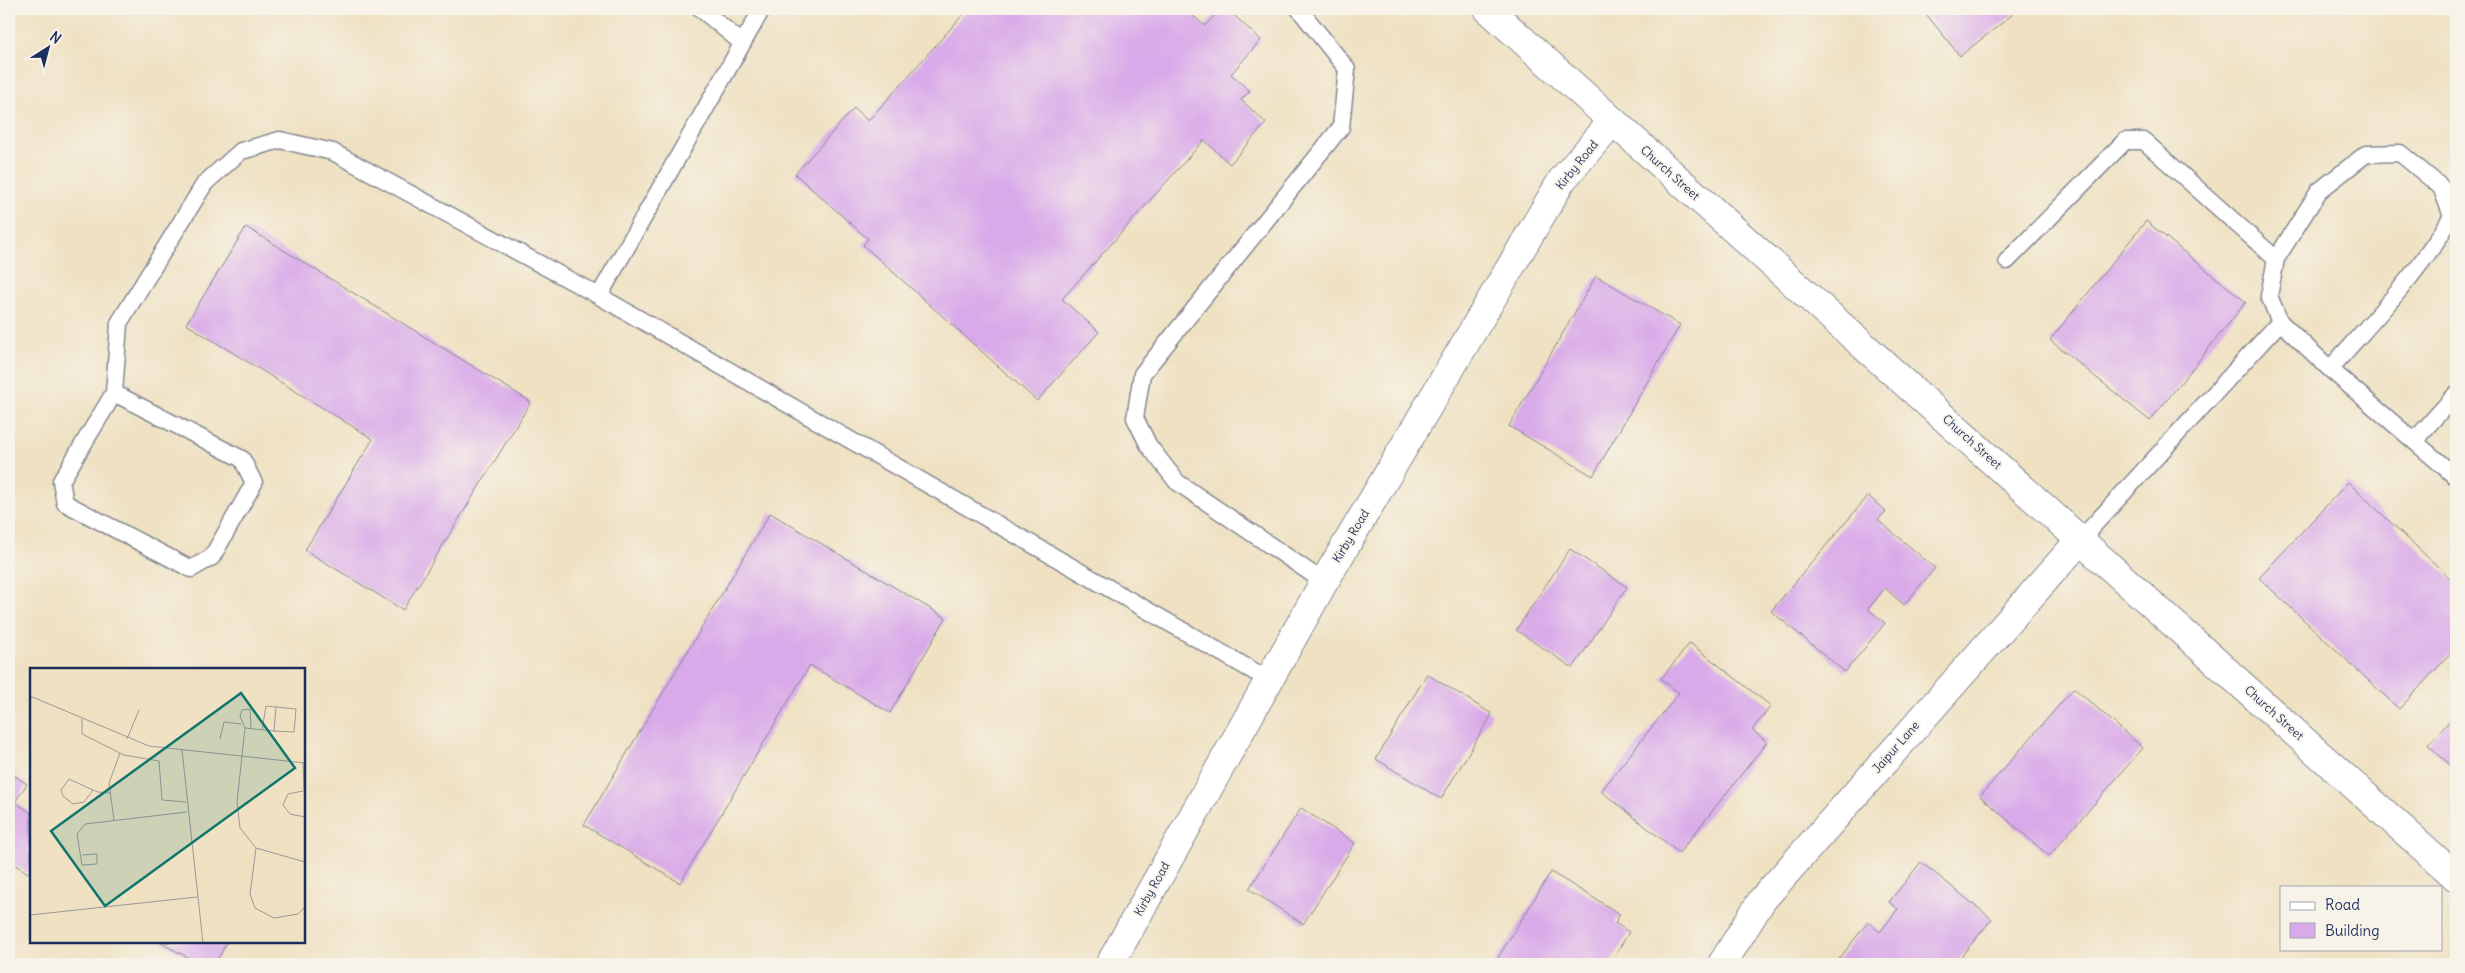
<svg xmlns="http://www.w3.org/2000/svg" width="2465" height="973" viewBox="0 0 2465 973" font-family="Delius,sans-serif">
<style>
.building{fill:#d9aae9}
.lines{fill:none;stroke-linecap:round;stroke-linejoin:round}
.service-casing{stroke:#858890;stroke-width:19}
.minor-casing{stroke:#858890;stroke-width:30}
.secondary-casing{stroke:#858890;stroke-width:30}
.service{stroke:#fff;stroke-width:16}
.minor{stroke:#fff;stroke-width:28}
.secondary{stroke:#fff;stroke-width:28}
.labels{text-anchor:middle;stroke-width:4;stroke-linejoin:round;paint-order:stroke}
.street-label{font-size:12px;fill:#1b2f5e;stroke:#f7f3e8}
.inset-road{fill:none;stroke:#9a9a9a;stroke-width:1}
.view{fill:#0f766e;fill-opacity:0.15;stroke:#0f766e;stroke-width:2.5}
.inset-edge{fill:none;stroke:#1b2f5e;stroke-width:2.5}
</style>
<rect width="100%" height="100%" fill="#f7f3e8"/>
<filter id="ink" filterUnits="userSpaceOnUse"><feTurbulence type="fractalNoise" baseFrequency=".02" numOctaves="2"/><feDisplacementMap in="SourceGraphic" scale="10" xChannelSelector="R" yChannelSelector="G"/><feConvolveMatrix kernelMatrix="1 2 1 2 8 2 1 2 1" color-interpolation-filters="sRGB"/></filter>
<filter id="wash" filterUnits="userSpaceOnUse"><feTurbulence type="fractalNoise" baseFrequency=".0096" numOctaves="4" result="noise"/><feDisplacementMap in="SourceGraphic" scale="20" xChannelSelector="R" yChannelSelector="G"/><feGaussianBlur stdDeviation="1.12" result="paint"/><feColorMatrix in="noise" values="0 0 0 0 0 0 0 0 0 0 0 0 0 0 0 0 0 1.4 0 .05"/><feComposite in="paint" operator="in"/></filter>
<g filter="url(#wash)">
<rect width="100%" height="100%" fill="#efe1c2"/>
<g id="blocks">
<!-- building -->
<path class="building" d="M968 9H1185L1205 26 1220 9H1227L1261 40 1231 74 1250 91 1241 100 1266 123 1230 164 1204 140 1062 299 1099 332 1037 401 863 245 868 239 795 174 854 108 868 121Z
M1922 9H2007L2012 15 1960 56Z
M2146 221 2246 302 2150 421 2050 340Z
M246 227 531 402 403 610 305 550 373 439 186 324Z
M1596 276 1680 325 1593 476 1509 426Z
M2348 482 2456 584V648L2399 709 2259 578Z
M1868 496 1886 511 1878 520 1935 568 1904 605 1885 588 1868 609 1885 623 1845 672 1771 611Z
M770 513 946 618 890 713 810 665 680 883 584 825Z
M1570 549 1627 587 1573 668 1516 630Z
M1690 643 1771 706 1752 730 1767 742 1679 853 1601 791 1679 693 1661 679Z
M1427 674 1492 714 1441 799 1376 759Z
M2074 688 2143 748 2049 856 1980 796Z
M2456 714V770L2428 745Z
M9 772 27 784 15 802 31 813V868L28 873 9 861Z
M1301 808 1355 843 1303 924 1249 889Z
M1921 862 1992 919 1955 964H1835L1868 922 1880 932 1898 909 1889 902Z
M1551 872 1620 914 1615 923 1629 932 1610 964H1494Z
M159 942H227L215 964H200Z"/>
</g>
</g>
<g filter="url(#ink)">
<use href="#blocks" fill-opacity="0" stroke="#858890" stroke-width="1"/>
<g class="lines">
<defs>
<path id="service" d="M701 9 742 43
M1299 9 1347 69 1341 127 1142 374 1135 418 1149 446 1177 482 1324 582
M2007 261 2125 141H2144L2276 259
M599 296 762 9
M2280 322 2269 296 2276 259 2319 191 2366 154 2400 153 2441 187 2452 216C2420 272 2373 320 2330 369
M114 393 242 459 254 483 212 557 191 569 65 503 61 481 114 393 119 323 205 183 241 151 280 140 333 152 599 296 1269 680
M2415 440 2456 394
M2081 539 2280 322 2330 369 2456 477"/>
<path id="minor" d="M1110 964 1324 582 1562 180 1612 122
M1722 964 1762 900 2081 539"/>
<path id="secondary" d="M1488 9 2456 877"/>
</defs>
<!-- service casing -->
<use href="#service" class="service-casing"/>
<!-- minor casing -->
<use href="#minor" class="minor-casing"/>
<!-- secondary casing -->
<use href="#secondary" class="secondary-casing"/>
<!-- service -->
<use href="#service" class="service"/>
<!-- minor -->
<use href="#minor" class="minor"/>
<!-- secondary -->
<use href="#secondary" class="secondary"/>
</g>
</g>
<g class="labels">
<!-- street labels -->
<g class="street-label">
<text transform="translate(1577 165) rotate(-51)" y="4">Kirby Road</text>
<text transform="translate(1670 173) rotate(42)" y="4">Church Street</text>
<text transform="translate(1972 442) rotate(42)" y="4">Church Street</text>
<text transform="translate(1351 536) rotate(-59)" y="4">Kirby Road</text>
<text transform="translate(2274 713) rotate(42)" y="4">Church Street</text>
<text transform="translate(1896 747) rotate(-49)" y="4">Jaipur Lane</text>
<text transform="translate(1152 889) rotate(-61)" y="4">Kirby Road</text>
</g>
</g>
<!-- overview -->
<g transform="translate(30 668)">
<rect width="275" height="275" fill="#efe1c2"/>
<path class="inset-road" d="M0 28 119 78 275 95M52 51V66L94 87 129 93 132 132 156 134M215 60 210 48 212 42 220 41 221 61M232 62 236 38 266 41 264 64 244 63 215 60 207 134 210 160 226 180 275 194M244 63 246 39M97 71 109 42M190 71 194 54 211 56M152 82 173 275M273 95 275 140M63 122 54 134 43 136 33 128 31 122 39 111 63 122 68 124 80 125M273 123 258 126 253 137 260 146 275 149M84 152 79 115 90 85M226 180 220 226 225 240 244 250 268 246 275 239M52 187 67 186V196L52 197 47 166 55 156 157 144M0 247 167 229"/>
<path class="view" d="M211 25 265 100 75 238 21 163Z"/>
<rect width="275" height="275" class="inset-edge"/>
</g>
<!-- margin -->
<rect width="2465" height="973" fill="none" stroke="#f7f3e8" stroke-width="30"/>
<!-- legend -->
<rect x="2280" y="886" width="162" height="65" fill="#f7f3e8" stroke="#9fa5b1"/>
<rect x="2290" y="902" width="25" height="8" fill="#ffffff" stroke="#9fa5b1"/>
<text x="2325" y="910" font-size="15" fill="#1b2f5e">Road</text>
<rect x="2290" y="923" width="25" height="15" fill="#d9aae9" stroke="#9fa5b1"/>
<text x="2325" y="936" font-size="15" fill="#1b2f5e">Building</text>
<!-- north arrow -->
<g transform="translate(48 48) rotate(36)" stroke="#f7f3e8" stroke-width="4" paint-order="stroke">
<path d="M0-4L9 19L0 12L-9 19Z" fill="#1b2f5e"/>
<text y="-8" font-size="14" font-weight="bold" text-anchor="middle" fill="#1b2f5e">N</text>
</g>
</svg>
